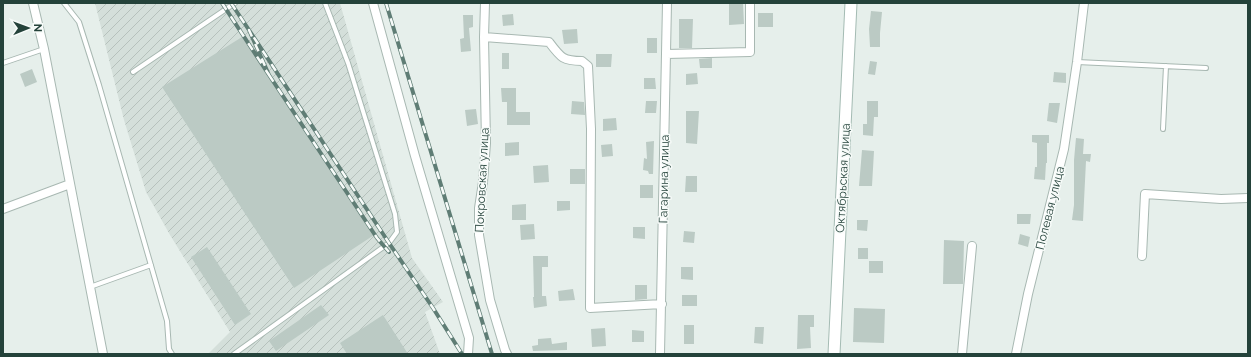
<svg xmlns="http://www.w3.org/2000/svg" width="1251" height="357" viewBox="0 0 1251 357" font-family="Raleway,sans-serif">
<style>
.industrial{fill:url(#industrial-furrows)}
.building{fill:#bbcac4}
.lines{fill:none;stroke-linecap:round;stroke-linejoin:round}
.lane-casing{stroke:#a8b8b2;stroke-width:6}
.street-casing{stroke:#a8b8b2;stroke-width:10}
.secondary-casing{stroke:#a4bbb3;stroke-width:13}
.lane{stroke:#fff;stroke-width:4}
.street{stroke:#fff;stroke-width:8}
.secondary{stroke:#fff;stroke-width:11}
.rail-casing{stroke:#5f7d75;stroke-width:4}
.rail{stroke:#f7fbf9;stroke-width:2.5;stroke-dasharray:8;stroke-linecap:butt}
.labels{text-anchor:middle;stroke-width:3;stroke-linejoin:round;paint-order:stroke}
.street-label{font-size:12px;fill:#24423a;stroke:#f7fbf9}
</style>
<defs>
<pattern id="industrial-furrows" width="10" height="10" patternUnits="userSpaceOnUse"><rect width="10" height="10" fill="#d4dfda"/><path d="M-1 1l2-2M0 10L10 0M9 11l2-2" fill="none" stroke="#b6c1bc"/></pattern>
</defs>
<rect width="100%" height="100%" fill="#e6efeb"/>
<!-- industrial -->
<path class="industrial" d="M95 3H340L412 258 443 302 425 312 440 354H208L230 332 170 235 146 192 124 120Z"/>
<!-- building -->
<path class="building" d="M729 3H743L744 24 729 25Z
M871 11 882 12 880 33V47H870L869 29Z
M758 13H773V27H758Z
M513 14 514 25 503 26 502 15Z
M463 15H473V27L469 28 471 51 461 52 460 39 464 38Z
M679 19H693L692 48H679Z
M577 29 578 43 564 44 562 30Z
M242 37 374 235 294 288 162 87Z
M647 38H657V53H647Z
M502 53H509V69H502Z
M596 54H612L611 67H596Z
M712 58V68H700L699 59Z
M870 61 877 62 875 75 868 74Z
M32 69 37 82 25 87 20 74Z
M1054 72 1066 73V83L1053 82Z
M697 73 698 84 686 85V74Z
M644 78H655L656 89H644Z
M501 88H516V112H530V125H507V102H502Z
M572 101 584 102 585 115 571 114Z
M646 101H657L656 113H645Z
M867 101H878V117H874L873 136 863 135V124H867Z
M1049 103H1060L1057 123 1047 121Z
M476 109 478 124 467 126 465 110Z
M686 111H699L697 144 686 143Z
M616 118 617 130 603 131V119Z
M1032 135H1049V143H1047V163H1046L1045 180 1034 179 1035 167H1037V143L1032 142Z
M1076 138 1084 139 1083 154H1091L1090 162 1086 161 1083 221 1072 220 1074 205V160Z
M654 141 653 174H649L648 171 643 170 644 158 647 159 646 142Z
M519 142V155L505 156V143Z
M612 144 613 156 602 157 601 145Z
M862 150 874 151 872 186H859Z
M548 165 549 182 534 183 533 166Z
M570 169H585V184H570Z
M686 176H697V192H685Z
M640 185H653V198H640Z
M557 201H570V210L557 211Z
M526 204V220H512V205Z
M1017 214H1031L1030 224H1017Z
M857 220H868L867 231 857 230Z
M534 224 535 239 521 240 520 225Z
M633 227H645V239L633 238Z
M684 231 695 232 694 243 683 242Z
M1020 234 1030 237 1028 247 1018 244Z
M944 240 964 241 963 284H943Z
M207 247 251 314 235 325 191 257Z
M858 248H868V259H858Z
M533 256H548V267H542V296H546L547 306 534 308 533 297H534Z
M869 261H883V273H869Z
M681 267H693V280L681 279Z
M635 285H647V299L635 300Z
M573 289 575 300 559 301 558 291Z
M682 295H697V306H682Z
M321 305 329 315 276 351 269 341Z
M854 308 885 309 884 343 853 342Z
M383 315 408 354H347L340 343Z
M798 315H814V327H810L811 348 797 349Z
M684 325H694V344H684Z
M755 327H764L763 344 754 343Z
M605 328 606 346 592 347 591 329Z
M632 330 644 331V342H632Z
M551 338 552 344 567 342V350L533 351 532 346 538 345V339Z"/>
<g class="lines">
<defs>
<path id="lane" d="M64 3 79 22 99 85 167 321 169 349 172 354
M1077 62 1206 68
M3 63 44 49
M133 72 235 3
M1163 129 1166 66
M90 287 151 265
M234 354 389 243 397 232 395 214 348 63 325 3"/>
<path id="street" d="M33 3 44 49 103 354
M373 3 415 156 469 338 468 354
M485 3 484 37 486 143 483 182 479 208V235L490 300 505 350 507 354
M484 37 549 42C561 58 563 61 582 61L588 66 591 129 590 308 662 304
M666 54 750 52V3
M3 209 70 184
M1142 256 1145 194 1221 199 1248 198
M660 354 667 3
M962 354 972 246
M1016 354 1028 294 1064 149 1077 62 1084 3"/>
<path id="secondary" d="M834 354 851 3"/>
</defs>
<!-- lane casing -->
<use href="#lane" class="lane-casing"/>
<!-- street casing -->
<use href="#street" class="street-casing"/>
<!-- secondary casing -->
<use href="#secondary" class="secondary-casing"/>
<!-- lane -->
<use href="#lane" class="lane"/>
<!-- street -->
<use href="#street" class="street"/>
<!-- secondary -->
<use href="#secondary" class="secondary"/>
<defs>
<path id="rail" d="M222 3 269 75 249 30 389 243 433 308 462 354
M231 3 249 30
M386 3 492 354
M269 75 377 238 389 252"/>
</defs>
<!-- rail casing -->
<use href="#rail" class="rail-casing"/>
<!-- rail -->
<use href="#rail" class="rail"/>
</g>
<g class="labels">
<!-- street labels -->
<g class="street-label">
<text transform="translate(843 178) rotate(-87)" y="4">Октябрьская улица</text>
<text transform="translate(664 179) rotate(-89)" y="4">Гагарина улица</text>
<text transform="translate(482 180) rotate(-87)" y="4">Покровская улица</text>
<text transform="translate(1050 208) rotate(-76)" y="4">Полевая улица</text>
</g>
</g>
<!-- border -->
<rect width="1251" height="357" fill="none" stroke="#24423a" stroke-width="8"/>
<!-- north arrow -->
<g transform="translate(28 28) rotate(89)" stroke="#f7fbf9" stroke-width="3" paint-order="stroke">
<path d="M0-3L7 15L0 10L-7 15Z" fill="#24423a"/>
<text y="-6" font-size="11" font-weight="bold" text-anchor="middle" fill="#24423a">N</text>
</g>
</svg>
